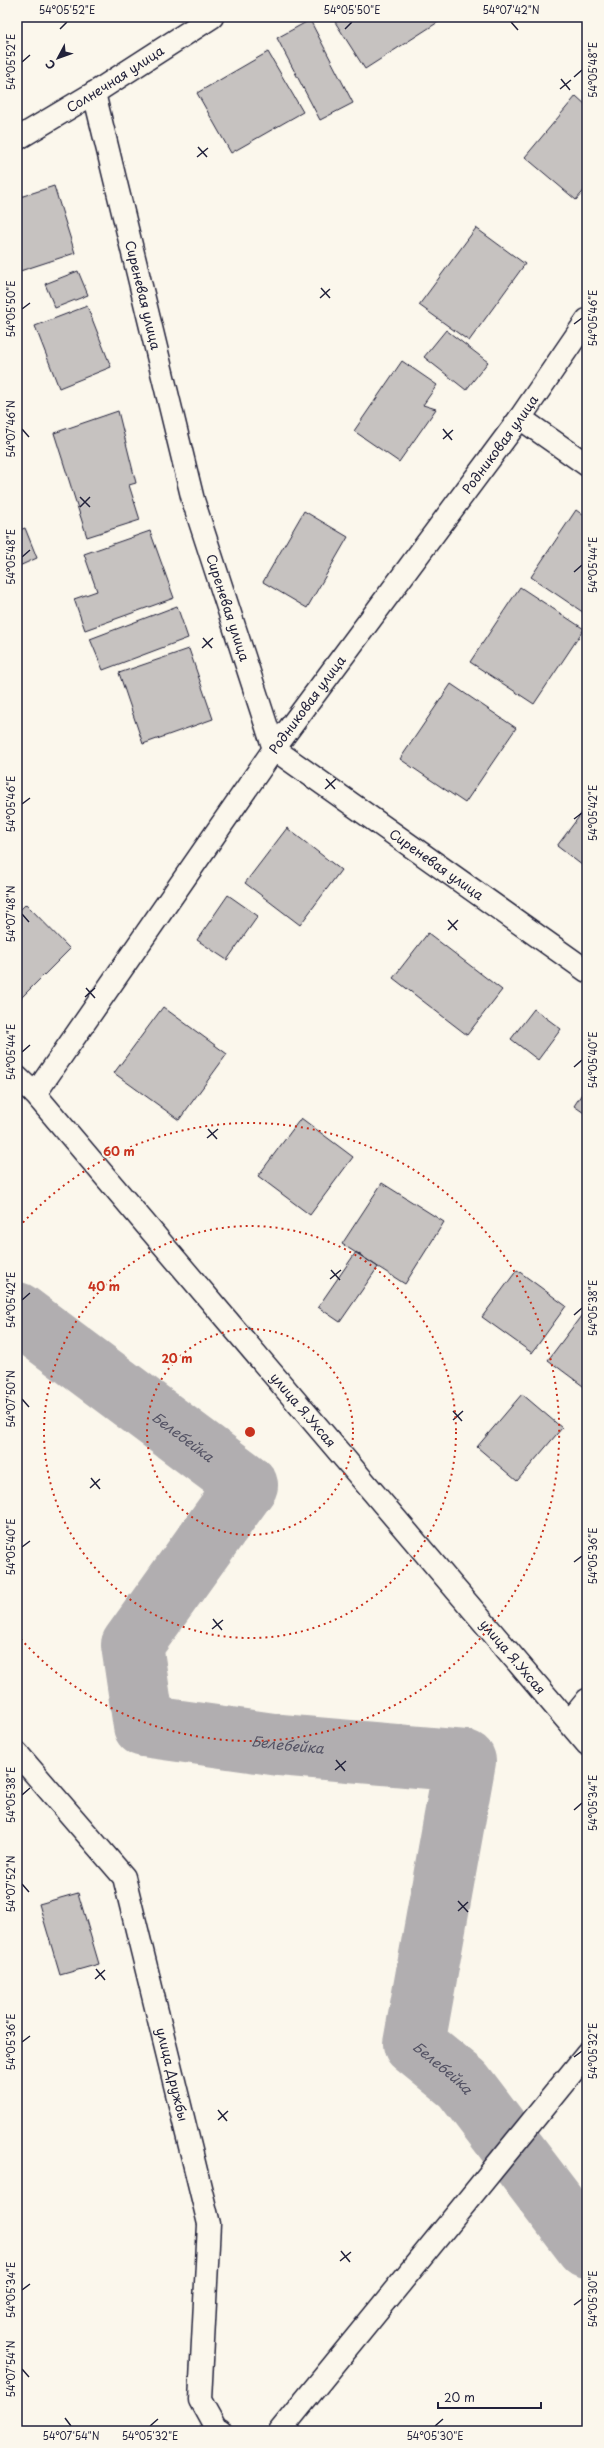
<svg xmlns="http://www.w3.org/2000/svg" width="604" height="2448" viewBox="0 0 604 2448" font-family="'Playpen Sans',sans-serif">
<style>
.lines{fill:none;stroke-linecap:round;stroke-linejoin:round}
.river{stroke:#b1aeb0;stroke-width:62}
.building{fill:#c6c2c0;stroke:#22223b}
.street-casing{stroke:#22223b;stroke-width:25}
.secondary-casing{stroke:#22223b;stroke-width:25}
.street{stroke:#fbf7ec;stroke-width:22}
.secondary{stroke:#fbf7ec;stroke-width:22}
.ticks{fill:none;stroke:#22223b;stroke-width:1.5}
.ring{fill:none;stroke:#c8321e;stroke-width:2;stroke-dasharray:2 4}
.labels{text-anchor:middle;stroke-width:4;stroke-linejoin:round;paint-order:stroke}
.street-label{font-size:13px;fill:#22223b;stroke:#fbf7ec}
.water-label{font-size:14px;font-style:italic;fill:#545364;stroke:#fbf7ec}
.centre{fill:#c8321e;stroke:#fbf7ec;stroke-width:2}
.ring-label{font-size:12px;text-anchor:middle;font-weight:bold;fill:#c8321e;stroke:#fbf7ec;stroke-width:4;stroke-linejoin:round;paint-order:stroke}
.neatline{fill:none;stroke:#22223b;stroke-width:1.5}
.ticks-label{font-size:10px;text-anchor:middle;fill:#22223b}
</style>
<rect width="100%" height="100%" fill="#fbf7ec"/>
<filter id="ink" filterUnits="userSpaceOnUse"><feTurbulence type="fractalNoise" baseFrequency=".025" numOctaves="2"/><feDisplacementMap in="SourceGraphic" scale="8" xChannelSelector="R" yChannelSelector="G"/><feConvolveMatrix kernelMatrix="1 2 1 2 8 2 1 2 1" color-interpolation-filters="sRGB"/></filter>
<g filter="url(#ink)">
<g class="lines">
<!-- river -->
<path class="river" id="s1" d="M17 1313 247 1485 132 1645 144 1726 280 1745 465 1761 414 2044 463 2084 587 2247"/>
</g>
<!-- building -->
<path class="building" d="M343 17H446L365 69 335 22Z
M310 20 353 103 320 120 277 38Z
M268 52 303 112 231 153 197 93Z
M576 96 587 106V187L576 200 525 157Z
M54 186 75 253 17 272V198Z
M476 228 525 264 469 341 419 305Z
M78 271 88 295 55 308 45 284Z
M87 306 111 367 59 388 35 326Z
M446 330 488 362 466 390 424 357Z
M402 361 437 385 423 405 436 409 399 462 354 431Z
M118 411 136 483 129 485 140 520 87 537 54 433Z
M576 510 587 518V615L531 577Z
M304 511 348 537 307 608 263 582Z
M25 528 37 558 17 567V531Z
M150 531 174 598 85 630 74 599 97 591 84 554Z
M520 587 584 629 534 704 470 662Z
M177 606 188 638 103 670 90 639Z
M189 649 213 719 143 744 119 673Z
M451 684 516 728 465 803 400 759Z
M587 806V869L557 846Z
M287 828 341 870 300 925 245 883Z
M228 895 258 916 227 960 197 940Z
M26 904 70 949 19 1000 17 998V913Z
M428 933 502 990 467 1035 393 978Z
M163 1007 227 1054 179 1120 114 1073Z
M534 1009 561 1029 538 1060 511 1039Z
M587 1086V1115L574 1106Z
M301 1118 353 1157 310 1215 258 1176Z
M382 1183 444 1222 405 1284 342 1244Z
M356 1252 378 1267 340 1322 318 1307Z
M517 1270 566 1306 532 1353 482 1317Z
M584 1312 587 1314V1389L548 1360Z
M522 1394 562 1428 517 1481 477 1447Z
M78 1893 99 1964 60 1975 39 1904Z"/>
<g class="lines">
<defs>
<g id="street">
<path id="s2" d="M94 93 193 500 274 749 587 971"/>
<path id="s3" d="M17 139 94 93 212 17"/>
<path d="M520 418 587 465"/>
<path id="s4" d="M17 1077 35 1094 587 1744"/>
<path id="s5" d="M35 1094 274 749 520 418 587 320"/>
<path d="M570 1721 587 1700"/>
<path id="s6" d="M17 1753 124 1877 209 2224 200 2400 216 2429 220 2431"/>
</g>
<path id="secondary" d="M280 2431 587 2054"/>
</defs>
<!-- street casing -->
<use href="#street" class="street-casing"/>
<!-- secondary casing -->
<use href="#secondary" class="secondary-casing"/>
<!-- street -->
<use href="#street" class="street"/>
<!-- secondary -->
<use href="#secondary" class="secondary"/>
</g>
</g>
<!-- ticks -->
<path class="ticks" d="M511 22 518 30M60 29 67 22M345 29 352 22M22 62 30 55M574 77 582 70M561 79 570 90M560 89 571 80M198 147 207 157M197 157 208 148M321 288 330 298M320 298 330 289M22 309 30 303M574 324 582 318M22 429 29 437M443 429 452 440M443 439 453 430M80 497 90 507M80 507 90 497M22 557 30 550M574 572 582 565M203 638 212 648M202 648 213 638M326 779 335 789M325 789 336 779M22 804 30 798M574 819 582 813M22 914 29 922M448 920 457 930M448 930 458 920M86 988 95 998M85 997 95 988M22 1052 30 1045M574 1067 582 1060M208 1129 217 1139M207 1138 218 1129M331 1270 340 1280M330 1279 341 1270M22 1300 30 1293M574 1315 582 1308M22 1399 29 1407M453 1411 462 1421M453 1420 463 1411M91 1478 100 1489M90 1488 100 1479M22 1547 30 1541M574 1562 582 1556M213 1619 222 1630M212 1629 223 1620M336 1760 345 1771M335 1770 346 1761M22 1795 30 1788M574 1810 582 1803M22 1884 29 1892M458 1901 468 1912M458 1911 468 1902M96 1969 105 1980M95 1979 105 1970M22 2042 30 2036M574 2057 582 2051M218 2110 227 2121M218 2120 228 2111M341 2251 350 2262M340 2261 351 2252M22 2290 30 2284M574 2305 582 2299M22 2369 29 2377M65 2418 71 2426M150 2426 158 2419M435 2426 443 2419"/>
<!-- distance rings -->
<g class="ring">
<circle cx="250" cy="1432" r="103"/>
<circle cx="250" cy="1432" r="206"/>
<path d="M19 1227A309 309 0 1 1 19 1637"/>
</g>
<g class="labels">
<!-- street labels -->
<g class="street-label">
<text dy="5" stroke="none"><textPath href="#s3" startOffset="115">Солнечная улица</textPath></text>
<text dy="5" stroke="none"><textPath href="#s2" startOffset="208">Сиреневая улица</textPath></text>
<text dy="5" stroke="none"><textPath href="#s5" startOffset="799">Родниковая улица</textPath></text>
<text dy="5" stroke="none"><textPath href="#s2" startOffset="532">Сиреневая улица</textPath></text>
<text dy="5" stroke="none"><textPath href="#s5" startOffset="475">Родниковая улица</textPath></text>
<text dy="5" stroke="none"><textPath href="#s2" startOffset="880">Сиреневая улица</textPath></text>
<text dy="5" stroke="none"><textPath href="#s4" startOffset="439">улица Я.Ухсая</textPath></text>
<text dy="5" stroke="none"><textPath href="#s4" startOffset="763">улица Я.Ухсая</textPath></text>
<text dy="5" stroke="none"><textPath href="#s6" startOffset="367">улица Дружбы</textPath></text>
</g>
<!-- water labels -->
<g class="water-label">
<text dy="5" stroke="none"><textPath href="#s1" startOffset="207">Белебейка</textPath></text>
<text dy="5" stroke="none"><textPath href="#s1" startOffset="711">Белебейка</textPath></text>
<text dy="5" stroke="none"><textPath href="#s1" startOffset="1214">Белебейка</textPath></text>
</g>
</g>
<circle cx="250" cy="1432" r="6" class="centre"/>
<g class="ring-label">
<text x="119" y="1156">60 m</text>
<text x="104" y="1291">40 m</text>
<text x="177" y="1363">20 m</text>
</g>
<!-- margin -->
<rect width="604" height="2448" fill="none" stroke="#fbf7ec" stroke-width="44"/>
<!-- north arrow -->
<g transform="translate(58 58) rotate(229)" stroke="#fbf7ec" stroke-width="3" paint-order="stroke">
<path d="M0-3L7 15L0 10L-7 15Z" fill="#22223b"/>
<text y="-6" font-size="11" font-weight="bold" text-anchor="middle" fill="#22223b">С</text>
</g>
<!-- scale -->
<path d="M438 2402v6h103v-6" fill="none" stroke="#22223b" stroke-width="2"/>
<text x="444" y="2402" font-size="12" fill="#22223b" stroke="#fbf7ec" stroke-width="3" paint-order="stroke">20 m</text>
<rect x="22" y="22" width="560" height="2404" class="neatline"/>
<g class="ticks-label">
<text x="67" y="14">54°05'52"E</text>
<text x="352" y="14">54°05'50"E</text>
<text x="511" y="14">54°07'42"N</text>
<text transform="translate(11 62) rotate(-90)" y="4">54°05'52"E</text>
<text transform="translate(593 70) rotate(-90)" y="4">54°05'48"E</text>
<text transform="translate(11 309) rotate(-90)" y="4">54°05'50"E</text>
<text transform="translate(593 318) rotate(-90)" y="4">54°05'46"E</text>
<text transform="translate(11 429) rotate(-90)" y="4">54°07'46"N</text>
<text transform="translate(11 557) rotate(-90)" y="4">54°05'48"E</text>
<text transform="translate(593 565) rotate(-90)" y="4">54°05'44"E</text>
<text transform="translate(11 804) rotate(-90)" y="4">54°05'46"E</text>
<text transform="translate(593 813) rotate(-90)" y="4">54°05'42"E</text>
<text transform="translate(11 914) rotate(-90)" y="4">54°07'48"N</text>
<text transform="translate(11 1052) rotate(-90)" y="4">54°05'44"E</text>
<text transform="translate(593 1060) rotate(-90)" y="4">54°05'40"E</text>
<text transform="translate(11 1300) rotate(-90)" y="4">54°05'42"E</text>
<text transform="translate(593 1308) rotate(-90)" y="4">54°05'38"E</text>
<text transform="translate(11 1399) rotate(-90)" y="4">54°07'50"N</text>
<text transform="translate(11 1547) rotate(-90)" y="4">54°05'40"E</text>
<text transform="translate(593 1556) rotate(-90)" y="4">54°05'36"E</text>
<text transform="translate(11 1795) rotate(-90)" y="4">54°05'38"E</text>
<text transform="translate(593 1803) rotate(-90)" y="4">54°05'34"E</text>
<text transform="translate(11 1884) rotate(-90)" y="4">54°07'52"N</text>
<text transform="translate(11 2042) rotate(-90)" y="4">54°05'36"E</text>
<text transform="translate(593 2051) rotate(-90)" y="4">54°05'32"E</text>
<text transform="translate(11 2290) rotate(-90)" y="4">54°05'34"E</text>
<text transform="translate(593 2299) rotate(-90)" y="4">54°05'30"E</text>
<text transform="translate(11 2369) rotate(-90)" y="4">54°07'54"N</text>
<text x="71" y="2440">54°07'54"N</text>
<text x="150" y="2440">54°05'32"E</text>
<text x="435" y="2440">54°05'30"E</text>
</g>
</svg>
